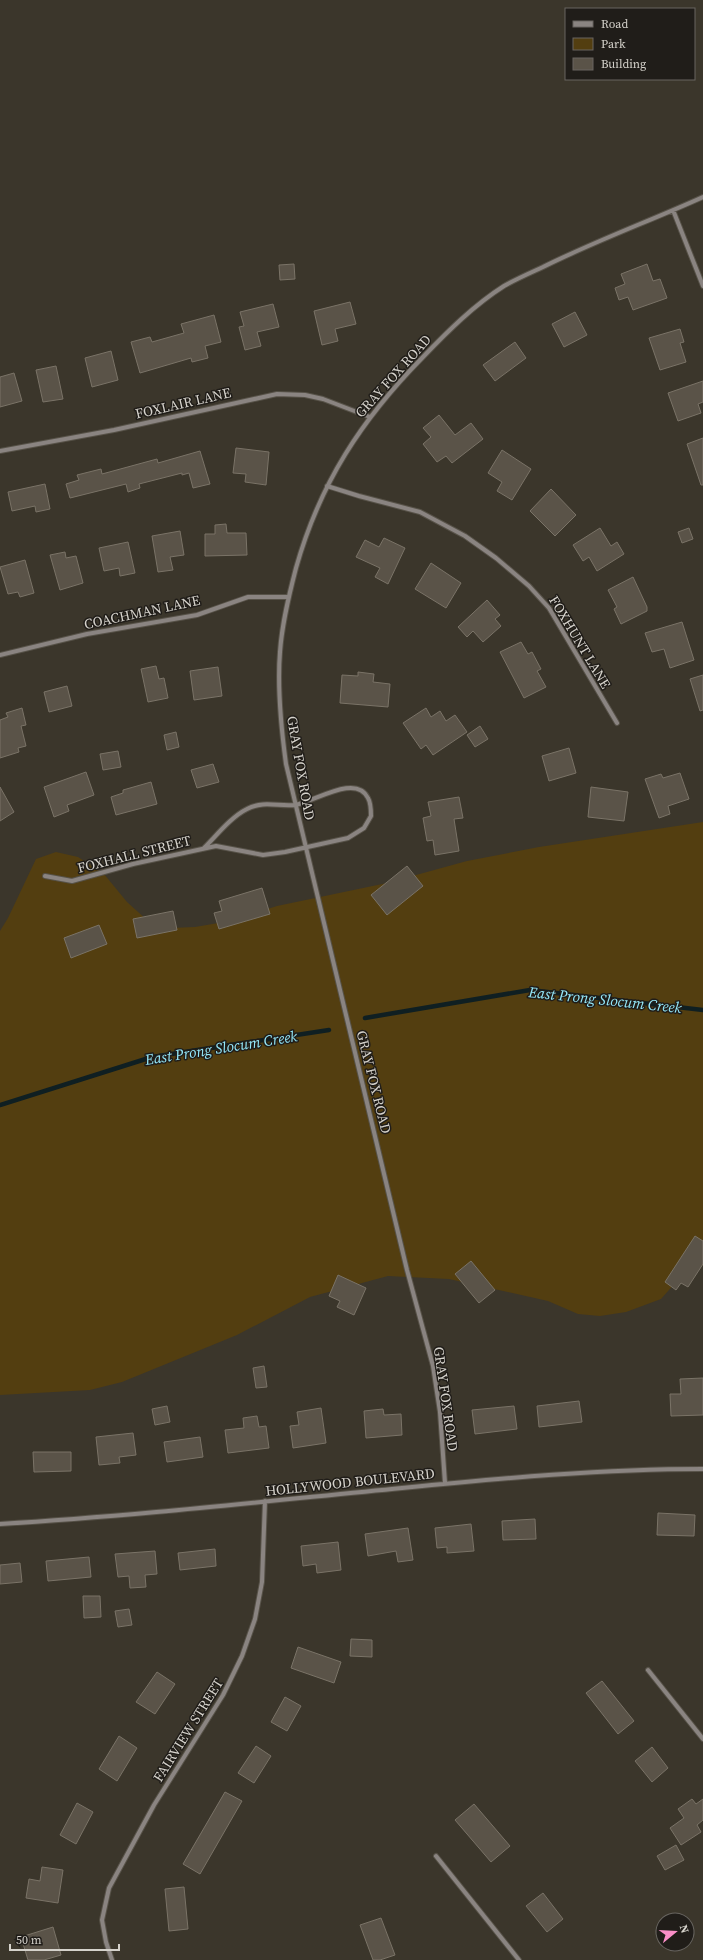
<svg xmlns="http://www.w3.org/2000/svg" width="703" height="1960" viewBox="0 0 703 1960" font-family="'Source Serif 4',serif">
<style>
.green{fill:#533e10}
.lines{fill:none;stroke-linecap:round;stroke-linejoin:round}
.stream{stroke:#0f1f22;stroke-width:4.5}
.building{fill:#5a5348;stroke:#7a7367}
.minor-casing{stroke:#575248;stroke-width:6}
.minor{stroke:#8a8481;stroke-width:4}
.labels{text-anchor:middle;stroke-width:3;stroke-linejoin:round;paint-order:stroke}
.street-label{font-size:14px;fill:#d5d2cb;stroke:#201d19}
.water-label{font-size:15px;font-style:italic;fill:#95e9fa;stroke:#201d19}
</style>
<rect width="100%" height="100%" fill="#3b362b"/>
<!-- green -->
<path class="green" d="M703 822V1265L676 1282 661 1299 626 1312 600 1316 578 1314 548 1301 449 1279 388 1276 310 1297 237 1335 122 1382 90 1390 0 1395V931L8 918 36 859 56 852 78 857 104 874 127 902 147 920 171 928 195 927 230 921 277 906 387 883 467 861 539 847Z"/>
<g class="lines">
<!-- stream -->
<path class="stream" d="M365 1018 530 990 703 1010
M0 1105 152 1057 329 1030"/>
</g>
<!-- building -->
<path class="building" d="M294 264 295 279 280 280 279 265Z
M647 264 653 281 660 279 667 298 633 310 628 297 619 300 615 288 625 284 621 274Z
M350 302 356 324 335 329 338 341 322 345 314 311Z
M273 304 279 327 257 332 261 346 245 350 239 327 244 326 240 312Z
M575 312 587 335 564 347 552 324Z
M214 315 221 342 205 346 208 358 192 362 191 358 140 373 131 342 150 337 152 342 184 333 181 324Z
M680 329 684 342 680 343 686 362 660 370 649 338Z
M515 342 526 358 495 381 483 365Z
M111 351 118 380 92 387 85 358Z
M56 366 63 399 43 402 36 370Z
M14 373 22 401 0 407V377Z
M703 381V402L698 404 701 413 678 421 668 393Z
M439 415 455 435 471 423 483 439 452 463 446 456 437 462 423 444 431 437 423 428Z
M703 438V485H701L687 444Z
M236 448 269 452 266 485 245 482 246 474 233 473Z
M502 450 531 469 512 500 497 491 502 482 488 473Z
M200 451 210 484 193 488 189 473 182 475V473L139 484 140 488 128 492 126 484 70 498 66 484 79 480 77 475 101 469 102 474 157 459 158 463Z
M45 484 50 509 36 512 35 506 12 511 8 492Z
M551 489 576 515 555 536 530 511Z
M226 524 227 533H246L247 555 205 556V534H215V525Z
M600 528 611 546 617 542 624 554 597 571 589 557 583 561 573 545Z
M689 528 693 539 682 543 678 532Z
M180 531 184 555 170 557 173 570 158 572 152 536Z
M384 538 405 548 388 584 375 577 380 568 356 557 365 540 379 547Z
M128 542 135 573 120 576 119 568 104 571 99 548Z
M65 552 66 558 76 556 83 583 60 590 50 555Z
M25 560 34 593 20 597 18 592 8 594 0 567Z
M431 563 461 583 446 608 415 589Z
M633 577 647 607V611L621 624 614 609 617 607 608 590Z
M487 600 500 615 495 619 501 626 483 642 473 631 467 637 458 627Z
M682 622 694 660 670 668 664 649 652 652 645 633Z
M521 642 528 654 532 652 541 669 537 671 546 687 524 698 500 652Z
M156 666 159 679 164 678 168 698 148 702 141 669Z
M218 667 222 696 194 700 190 671Z
M358 672 374 674 373 682 390 684 388 707 340 703 342 675 358 676Z
M703 675V710L700 711 690 679Z
M67 686 72 706 49 712 44 692Z
M22 708 26 725 21 726 26 746 18 748 19 752 0 758V720L8 717 6 713Z
M426 708 431 717 440 711 446 721 455 715 467 732 433 755 426 745 421 749 403 723Z
M480 726 488 739 475 747 467 735Z
M176 732 179 747 167 750 164 735Z
M569 748 576 773 549 781 542 756Z
M118 751 121 767 103 770 100 754Z
M213 764 219 782 197 788 191 770Z
M86 772 94 795 67 805 69 811 54 817 44 787Z
M680 773 689 799 668 806 670 814 659 818 645 779 661 774 663 778Z
M151 782 157 804 116 815 111 797 123 793V790Z
M0 787 14 812 0 821Z
M591 787 628 792 624 821 588 817Z
M459 797 463 818 454 819 459 851 435 855 433 840 427 841 423 818 431 816 428 802Z
M407 866 423 886 387 915 371 895Z
M262 888 270 914 219 929 214 913 222 911 219 901Z
M173 911 177 930 137 938 133 919Z
M99 925 107 944 71 958 64 938Z
M695 1236 703 1241V1264L688 1287 681 1283 676 1290 665 1282Z
M471 1261 495 1290 479 1303 455 1274Z
M338 1275 366 1288 354 1315 337 1307 340 1301 329 1296Z
M264 1366 267 1387 256 1388 253 1368Z
M703 1378V1415L671 1416 670 1394H681L680 1379Z
M579 1401 582 1422 539 1427 537 1406Z
M167 1406 170 1422 155 1425 152 1409Z
M514 1406 517 1429 475 1434 472 1410Z
M321 1408 326 1443 293 1448 290 1426 299 1425 297 1412Z
M383 1409 384 1415 401 1414 402 1435 366 1438 364 1411Z
M257 1416 259 1427 266 1426 269 1448 228 1453 225 1430 244 1428 243 1418Z
M133 1433 136 1455 119 1457 120 1463 99 1465 96 1437Z
M200 1437 203 1457 167 1462 164 1442Z
M33 1452H71V1471L34 1472Z
M658 1513 695 1515 694 1536 657 1535Z
M535 1519 536 1539 503 1540 502 1521Z
M471 1524 474 1551 447 1553V1547L437 1548 435 1528Z
M408 1528 413 1560 398 1562 396 1551 368 1556 365 1534Z
M338 1542 341 1570 317 1573 316 1564 303 1566 301 1546Z
M215 1549 216 1566 180 1570 178 1553Z
M155 1551 157 1574 145 1575 146 1587 130 1588 129 1576 118 1577 115 1554Z
M89 1557 91 1577 48 1581 46 1561Z
M20 1563 22 1582 0 1584V1565Z
M83 1596H100L101 1617 84 1618Z
M129 1609 132 1625 118 1627 115 1611Z
M351 1639 372 1640V1657L350 1656Z
M298 1647 341 1662 334 1683 291 1668Z
M157 1672 175 1684 155 1714 136 1702Z
M602 1681 634 1721 618 1734 586 1693Z
M285 1697 301 1706 287 1731 271 1722Z
M119 1736 137 1748 117 1781 99 1769Z
M256 1746 271 1756 254 1783 238 1773Z
M652 1747 668 1768 652 1782 635 1761Z
M225 1792 242 1801 200 1874 183 1864Z
M692 1799 696 1804 703 1799V1820L697 1825 701 1832 681 1845 670 1828 684 1818 678 1809Z
M77 1803 93 1812 76 1844 60 1835Z
M474 1804 510 1846 491 1862 455 1820Z
M676 1845 684 1860 665 1870 657 1856Z
M42 1867 63 1870 58 1903 26 1898 29 1879 40 1881Z
M184 1887 188 1929 169 1931 165 1889Z
M543 1893 563 1919 547 1932 526 1906Z
M381 1918 395 1955 380 1960H373L360 1925Z
M53 1927 61 1955 44 1960H28L21 1937Z"/>
<g class="lines">
<defs>
<path id="minor" d="M673 210 703 286
M0 451 114 430 277 394 305 395 323 399 370 417
M327 486 359 496 420 512 465 536 496 558 529 586 549 608 617 723
M0 655 87 634 197 615 248 597H288
M45 876 72 881 133 864 216 846 263 855 285 852 348 838 364 828 371 816C371 811 371 803 368 798 356 773 314 802 295 805 279 807 264 800 247 809 231 817 217 835 204 848
M445 1483 440 1412 433 1366 407 1270 286 764C281 727 277 689 280 652 282 623 289 595 296 568 320 483 361 420 423 357 447 332 474 305 504 286 516 279 530 273 543 267 595 241 650 221 703 197
M0 1524C134 1516 268 1501 402 1488 502 1478 602 1469 703 1469
M648 1670 703 1739
M436 1856 519 1960
M112 1960 106 1942 102 1920 109 1888 154 1805 223 1695 242 1656 255 1619 262 1582 265 1501"/>
</defs>
<!-- minor casing -->
<use href="#minor" class="minor-casing"/>
<!-- minor -->
<use href="#minor" class="minor"/>
</g>
<g class="labels">
<!-- street labels -->
<g class="street-label">
<text transform="translate(393 376) rotate(-48)" y="5">GRAY FOX ROAD</text>
<text transform="translate(183 403) rotate(-13)" y="5">FOXLAIR LANE</text>
<text transform="translate(142 612) rotate(-12)" y="5">COACHMAN LANE</text>
<text transform="translate(580 642) rotate(59)" y="5">FOXHUNT LANE</text>
<text transform="translate(301 768) rotate(80)" y="5">GRAY FOX ROAD</text>
<text transform="translate(134 854) rotate(-14)" y="5">FOXHALL STREET</text>
<text transform="translate(374 1082) rotate(76)" y="5">GRAY FOX ROAD</text>
<text transform="translate(446 1399) rotate(82)" y="5">GRAY FOX ROAD</text>
<text transform="translate(350 1482) rotate(-6)" y="5">HOLLYWOOD BOULEVARD</text>
<text transform="translate(188 1730) rotate(-58)" y="5">FAIRVIEW STREET</text>
</g>
<!-- water labels -->
<g class="water-label">
<text transform="translate(605 1000) rotate(6)" y="5">East Prong Slocum Creek</text>
<text transform="translate(221 1048) rotate(-9)" y="5">East Prong Slocum Creek</text>
</g>
</g>
<!-- legend -->
<rect x="565" y="8" width="130" height="72" fill="#201d19" stroke="#686560"/>
<rect x="573" y="21" width="20" height="6" fill="#8a8481" stroke="#686560"/>
<text x="601" y="28" font-size="12" fill="#d5d2cb">Road</text>
<rect x="573" y="38" width="20" height="12" fill="#533e10" stroke="#686560"/>
<text x="601" y="48" font-size="12" fill="#d5d2cb">Park</text>
<rect x="573" y="58" width="20" height="12" fill="#5a5348" stroke="#686560"/>
<text x="601" y="68" font-size="12" fill="#d5d2cb">Building</text>
<!-- north arrow -->
<g transform="translate(675 1932) rotate(72)"><circle r="19" fill="#201d19" stroke="#686560"/>
<path d="M0-3L7 15L0 10L-7 15Z" fill="#fa8fc8"/>
<text y="-6" font-size="11" font-weight="bold" text-anchor="middle" fill="#d5d2cb">N</text>
</g>
<!-- scale -->
<path d="M10 1944v6h109v-6" fill="none" stroke="#d5d2cb" stroke-width="2"/>
<text x="16" y="1944" font-size="12" fill="#d5d2cb" stroke="#201d19" stroke-width="3" paint-order="stroke">50 m</text>
</svg>
